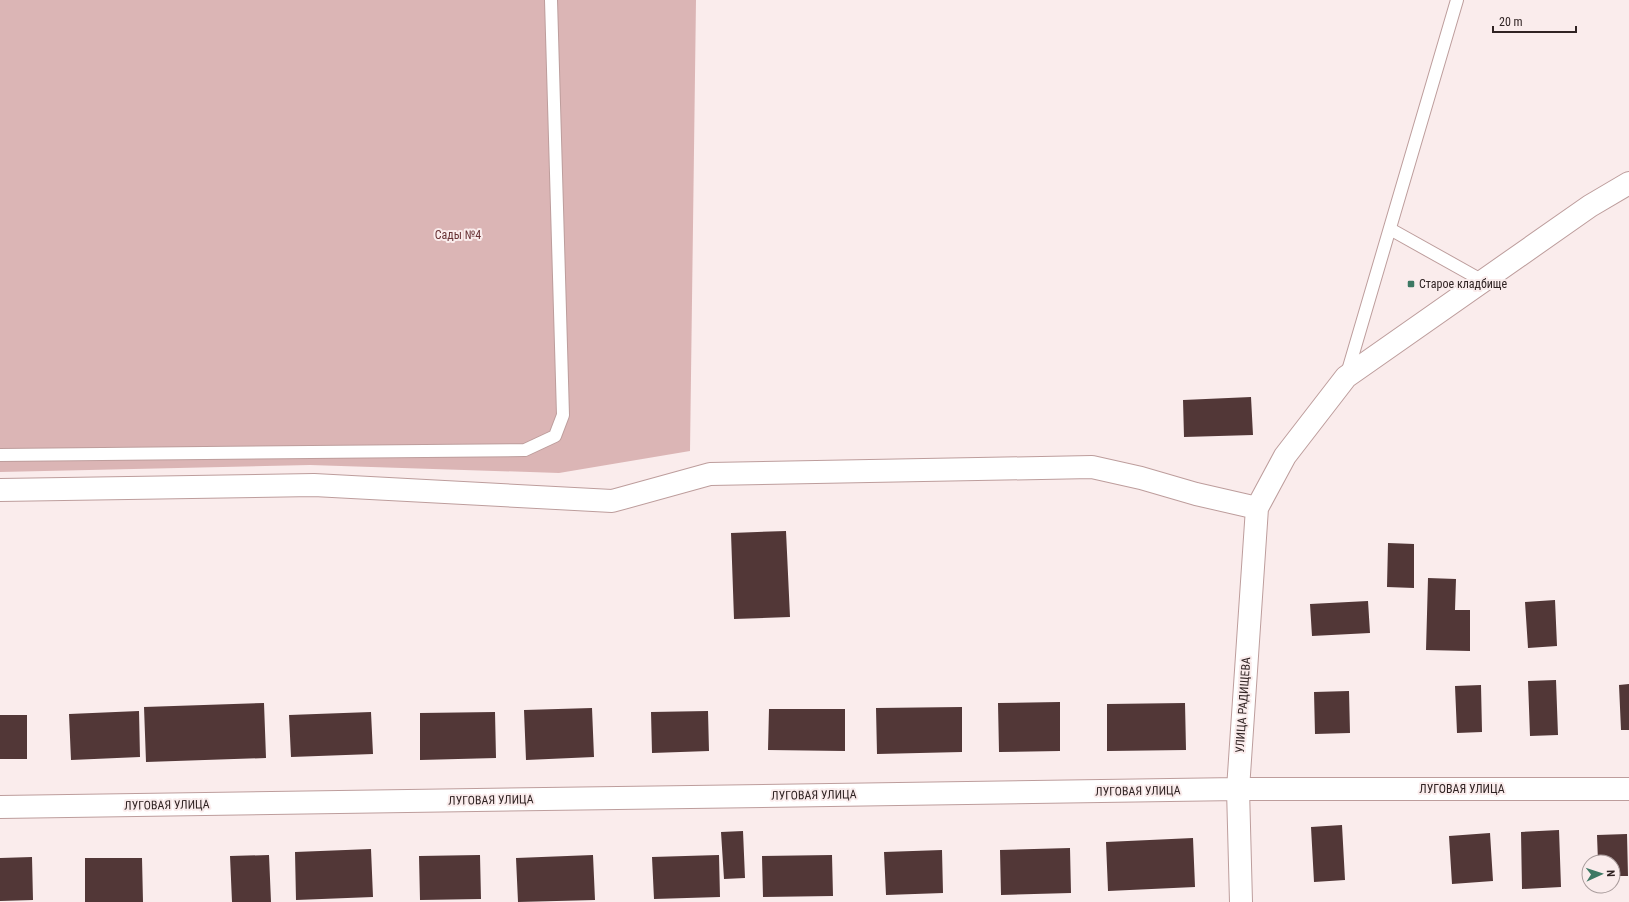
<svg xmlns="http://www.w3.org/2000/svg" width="1629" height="902" viewBox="0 0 1629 902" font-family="'Roboto Condensed',sans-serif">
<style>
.green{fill:#dbb5b5}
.building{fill:#523737}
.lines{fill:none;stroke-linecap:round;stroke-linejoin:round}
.lane-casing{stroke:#bd9d9c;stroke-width:14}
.street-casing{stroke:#bd9d9c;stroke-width:24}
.lane{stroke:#fff;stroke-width:12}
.street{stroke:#fff;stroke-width:22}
.poi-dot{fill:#3d7964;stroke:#faecec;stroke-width:1.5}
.labels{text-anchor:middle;stroke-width:4;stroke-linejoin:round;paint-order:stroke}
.park-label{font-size:12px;fill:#683235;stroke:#faecec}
.poi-label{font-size:12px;fill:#302323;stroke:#faecec;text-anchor:start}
.street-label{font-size:12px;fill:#302323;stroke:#faecec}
</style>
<rect width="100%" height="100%" fill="#faecec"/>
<!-- green -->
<path class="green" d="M0 0H696L690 451 559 473 310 465 0 472Z"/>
<!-- building -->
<path class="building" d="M1251 397 1253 435 1184 437 1183 400Z
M786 531 790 617 734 619 731 533Z
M1388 543 1414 544V588L1387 587Z
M1428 578 1456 579 1455 610H1470V651L1426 650Z
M1555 600 1557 646 1528 648 1525 602Z
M1368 601 1370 633 1312 636 1310 604Z
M1556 680 1558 735 1530 736 1528 681Z
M1629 684V730H1621L1619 685Z
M1481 685 1482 732 1457 733 1455 686Z
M1349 691 1350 733 1315 734 1314 692Z
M1060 702V751L999 752 998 703Z
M264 703 266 758 146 762 144 707Z
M1185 703 1186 750 1107 751V704Z
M962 707V752L877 754 876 708Z
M592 708 594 757 526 760 524 710Z
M769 709H845V751L768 750Z
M139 711 140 757 71 760 69 714Z
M708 711 709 751 652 753 651 712Z
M371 712 373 754 291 757 289 715Z
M495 712 496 758 420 760V713Z
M0 715H27V759H0Z
M1342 825 1345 880 1314 882 1311 827Z
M1559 830 1561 887 1522 889 1521 832Z
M743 831 745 878 724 879 721 832Z
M1490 833 1493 881 1452 884 1449 836Z
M1627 834 1628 876H1613V862H1598L1597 835Z
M1193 838 1195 887 1108 891 1106 842Z
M1070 848 1071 893 1001 895 1000 850Z
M371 849 373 897 296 900 295 852Z
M942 850 943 893 886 895 884 852Z
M269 855 271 902H232L230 856Z
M480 855 481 899 420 900 419 856Z
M593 855 595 900 518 902 516 858Z
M719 855 720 897 654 899 652 857Z
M832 855 833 896 763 897 762 856Z
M32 857 33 900 0 901V858Z
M85 858H142L143 902H85Z"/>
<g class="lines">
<defs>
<path id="lane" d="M1390 229 1483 281
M1347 374 1457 0
M0 455 525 450 555 436 563 415 551 0"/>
<path id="street" d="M0 490 314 485 612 501 710 474 1092 467 1141 478 1196 494 1257 508
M0 807 1238 789H1629
M1241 902 1238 789 1257 508 1285 456 1346 377 1590 206 1629 183"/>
</defs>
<!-- lane casing -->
<use href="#lane" class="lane-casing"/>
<!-- street casing -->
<use href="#street" class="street-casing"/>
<!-- lane -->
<use href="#lane" class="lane"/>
<!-- street -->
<use href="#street" class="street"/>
</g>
<!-- markers -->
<rect class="poi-dot" x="1407" y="280" width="8" height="8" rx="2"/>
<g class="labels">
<!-- park labels -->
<g class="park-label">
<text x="458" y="239">Сады №4</text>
</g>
<!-- poi labels -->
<g class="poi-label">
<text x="1419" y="288">Старое кладбище</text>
</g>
<!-- street labels -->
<g class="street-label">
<text transform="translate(1243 705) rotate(-86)" y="4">УЛИЦА РАДИЩЕВА</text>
<text x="1462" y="793">ЛУГОВАЯ УЛИЦА</text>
<text transform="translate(1138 791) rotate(-1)" y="4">ЛУГОВАЯ УЛИЦА</text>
<text transform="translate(814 795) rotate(-1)" y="4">ЛУГОВАЯ УЛИЦА</text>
<text transform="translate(491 800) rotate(-1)" y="4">ЛУГОВАЯ УЛИЦА</text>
<text transform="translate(167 805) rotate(-1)" y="4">ЛУГОВАЯ УЛИЦА</text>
</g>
</g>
<!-- north arrow -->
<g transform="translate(1601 874) rotate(87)"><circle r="19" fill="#faecec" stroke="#a99c9c"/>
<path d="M0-3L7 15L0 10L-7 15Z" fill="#3d7964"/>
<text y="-6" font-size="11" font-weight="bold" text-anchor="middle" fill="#302323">N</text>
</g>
<!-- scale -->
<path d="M1493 26v6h83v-6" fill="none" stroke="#302323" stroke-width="2"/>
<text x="1499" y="26" font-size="12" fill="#302323" stroke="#faecec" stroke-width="3" paint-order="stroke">20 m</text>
</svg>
